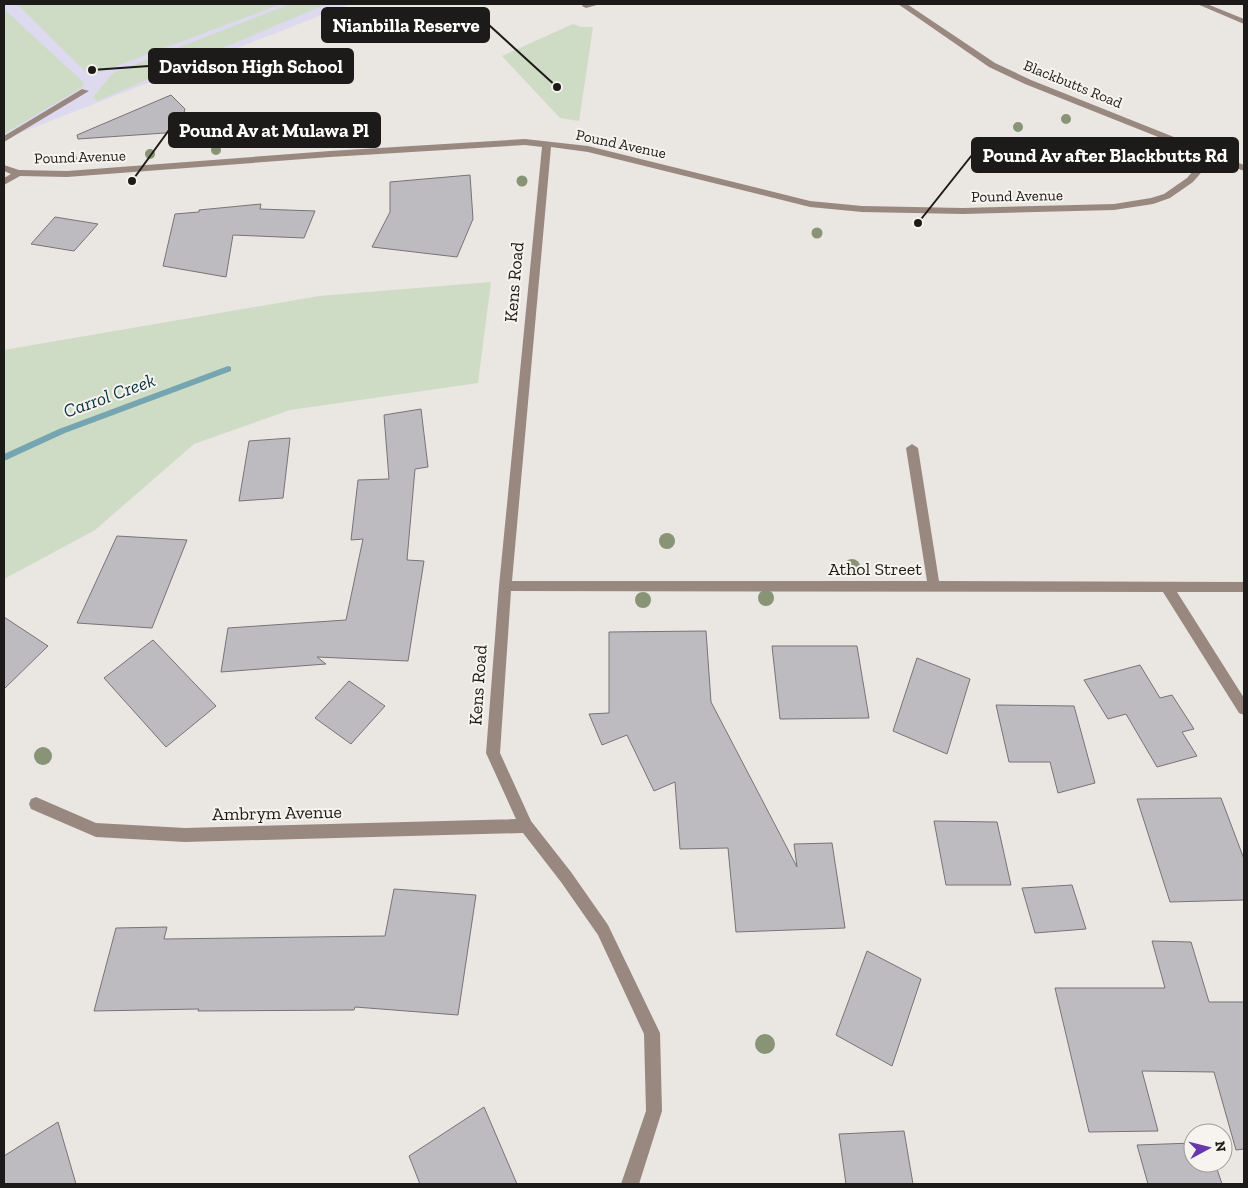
<svg xmlns="http://www.w3.org/2000/svg" width="1248" height="1188" viewBox="0 0 1248 1188" font-family="'Zilla Slab',serif">
<style>
.education{fill:#dddaf0}
.green{fill:#cedbc5}
.lines{fill:none;stroke-linecap:round;stroke-linejoin:round}
.stream{fill:#75a5b0;fill-rule:evenodd}
.building{fill:#bebbc0;stroke:#777479}
.minor{fill:#998880;fill-rule:evenodd}
.tree{fill:#889475}
.labels{text-anchor:middle;stroke-width:4;stroke-linejoin:round;paint-order:stroke}
.far-street-label{font-size:15px;fill:#1c1b19;stroke:#f7f3ef}
.street-label{font-size:18px;fill:#1c1b19;stroke:#f7f3ef}
.water-label{font-size:19px;font-style:italic;fill:#04343e;stroke:#f7f3ef}
.leader{fill:none;stroke:#1c1b19;stroke-width:2}
.callout-dot{fill:#1c1b19;stroke:#f7f3ef;stroke-width:2}
.callout{fill:#1c1b19;stroke:#1c1b19;stroke-width:2}
.callout-label{font-size:19px;text-anchor:middle;font-weight:bold;fill:#fff}
</style>
<rect width="100%" height="100%" fill="#eae6e1"/>
<!-- education -->
<path class="education" d="M4 4H350L7 138 4 137Z"/>
<!-- green -->
<path class="green" d="M17 4H281L90 76Z
M290 4H327L97 101 93 97 113 73Z
M4 9 82 81 84 86 4 134Z
M573 24 581 27H593L579 121 560 118 502 56Z
M491 282 478 383 290 410 194 444 95 530 4 579V350L319 296Z"/>
<g class="lines">
<!-- stream -->
<path class="stream" d="M228 366 231 367V371L65 433 4 461V454L59 429Z"/>
</g>
<!-- building -->
<path class="building" d="M171 95 185 109 179 132 78 139 77 135Z
M470 175 473 219 457 257 372 247 390 212V182Z
M261 204 260 209 315 211 304 238 233 235 226 277 163 266 175 214 199 212V210Z
M55 217 98 224 74 251 31 244Z
M421 409 428 467 415 469 407 560 424 561 408 661 317 657 326 664 221 672 228 628 346 620 363 539 351 540 358 480 389 479 384 415Z
M290 438 283 498 239 501 249 441Z
M117 536 187 540 152 628 77 623Z
M4 617 48 646 4 689Z
M706 631 711 702 797 867 794 844 832 843 845 928 736 932 728 848 680 849 675 782 654 791 627 735 602 745 589 714 609 713V632Z
M153 640 216 706 166 747 104 678Z
M772 646H857L869 718 780 719Z
M917 658 970 679 947 754 893 731Z
M1140 665 1160 698 1172 695 1194 729 1182 732 1197 756 1157 767 1126 714 1108 719 1084 680Z
M349 681 385 706 351 744 315 718Z
M996 705 1074 706 1095 783 1058 793 1050 762H1009Z
M1221 798 1244 859V900L1170 902 1137 799Z
M934 821 997 822 1011 885H946Z
M1072 885 1086 929 1035 933 1022 888Z
M394 889 476 895 458 1015 355 1007 354 1010 198 1011 199 1009 94 1011 116 928 167 927 164 939 385 936Z
M1152 941 1191 942 1209 1002H1244V1149L1236 1150 1214 1072 1142 1071 1158 1131 1089 1132 1055 988H1165Z
M867 951 921 979 892 1066 836 1035Z
M484 1107 517 1184H420L409 1156Z
M58 1122 76 1184H4V1156Z
M904 1131 913 1184H846L839 1134Z
M1193 1143V1163H1215L1222 1184H1148L1137 1145Z"/>
<g class="lines">
<!-- minor -->
<path class="minor" d="M583 4H600L586 8 582 6Z
M898 4H907L995 63 1031 80 1244 165V171L1213 159 1193 182 1170 198 1153 204 1114 210 963 214 862 212 810 207 588 152 551 147 512 581H927L906 448 912 444 918 448 939 581 1244 582V592H1177L1244 698V715L1239 713 1163 592 511 591 500 753 531 821 571 872 608 925 660 1033 662 1111 639 1184H621L646 1111 644 1034 598 935 561 882 523 833 185 842 96 837 31 809 29 804 31 799 36 797 96 823 185 828 516 819 486 753 499 586 542 147 525 145 330 157 67 177 20 176 4 185V178L11 174 4 171V165L19 170 67 171 330 151 525 139 588 146 810 201 862 206 963 208 1114 204 1151 198 1164 194 1187 178 1206 156 1025 84 989 67Z
M1197 4H1207L1244 19V24Z
M82 89 89 91 4 142V136Z"/>
</g>
<!-- trees -->
<g class="tree">
<circle cx="1066" cy="119" r="5"/>
<circle cx="1018" cy="127" r="5"/>
<circle cx="289" cy="143" r="5"/>
<circle cx="216" cy="150" r="5"/>
<circle cx="150" cy="154" r="5"/>
<circle cx="72" cy="159" r="5"/>
<circle cx="522" cy="181" r="5.5"/>
<circle cx="817" cy="233" r="5.5"/>
<circle cx="667" cy="541" r="8"/>
<circle cx="852" cy="567" r="8"/>
<circle cx="766" cy="598" r="8"/>
<circle cx="643" cy="600" r="8"/>
<circle cx="43" cy="756" r="9"/>
<circle cx="765" cy="1044" r="10"/>
</g>
<g class="labels">
<!-- far-street labels -->
<g class="far-street-label">
<text transform="translate(1073 84) rotate(22)" y="5">Blackbutts Road</text>
<text transform="translate(621 144) rotate(12)" y="5">Pound Avenue</text>
<text transform="translate(80 157) rotate(-2)" y="5">Pound Avenue</text>
<text transform="translate(1017 196) rotate(-1)" y="5">Pound Avenue</text>
</g>
<!-- street labels -->
<g class="street-label">
<text transform="translate(514 282) rotate(-85)" y="6">Kens Road</text>
<text x="875" y="575">Athol Street</text>
<text transform="translate(478 685) rotate(-86)" y="6">Kens Road</text>
<text transform="translate(277 813) rotate(-1)" y="6">Ambrym Avenue</text>
</g>
<!-- water labels -->
<g class="water-label">
<text transform="translate(109 395) rotate(-20)" y="7">Carrol Creek</text>
</g>
</g>
<!-- callouts -->
<path class="leader" d="M557 87L489 25M92 70L149 66M132 181L169 130M918 223L972 155"/>
<g class="callout-dot">
<circle cx="557" cy="87" r="5"/>
<circle cx="92" cy="70" r="5"/>
<circle cx="132" cy="181" r="5"/>
<circle cx="918" cy="223" r="5"/>
</g>
<g class="callout">
<rect x="322" y="8" width="167" height="34" rx="5"/>
<rect x="149" y="49" width="204" height="34" rx="5"/>
<rect x="169" y="113" width="211" height="34" rx="5"/>
<rect x="972" y="138" width="266" height="34" rx="5"/>
</g>
<g class="callout-label">
<text x="406" y="32">Nianbilla Reserve</text>
<text x="251" y="73">Davidson High School</text>
<text x="274" y="137">Pound Av at Mulawa Pl</text>
<text x="1105" y="162">Pound Av after Blackbutts Rd</text>
</g>
<!-- border -->
<rect width="1248" height="1188" fill="none" stroke="#1c1b19" stroke-width="10"/>
<!-- north arrow -->
<g transform="translate(1208 1148) rotate(83)"><circle r="24" fill="#f7f3ef" stroke="#9f9d99"/>
<path d="M0-4L9 19L0 12L-9 19Z" fill="#6837ae"/>
<text y="-8" font-size="14" font-weight="bold" text-anchor="middle" fill="#1c1b19">N</text>
</g>
</svg>
